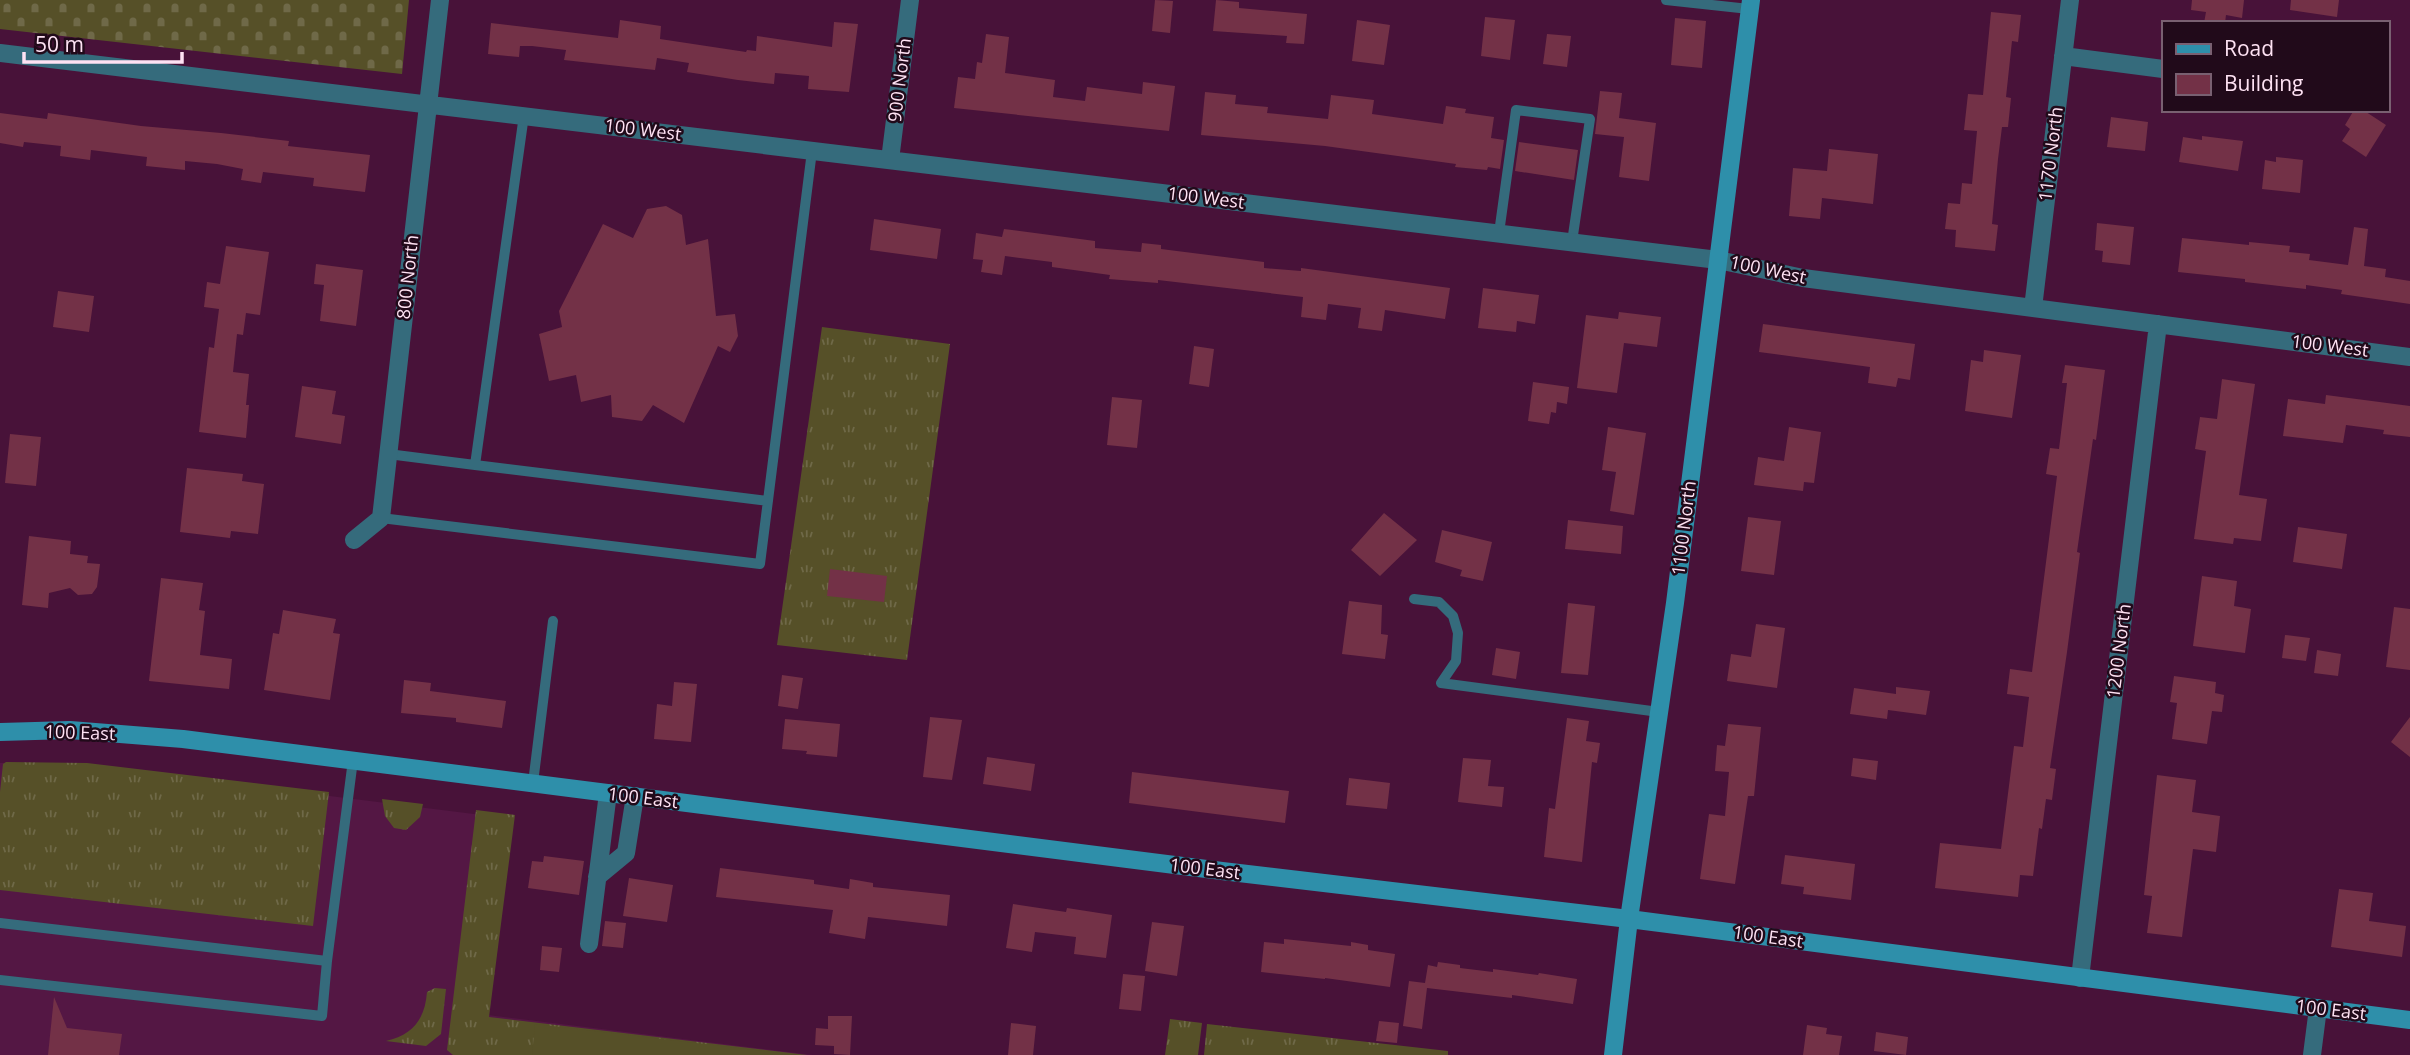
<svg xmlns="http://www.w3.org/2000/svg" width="2410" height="1055" viewBox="0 0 2410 1055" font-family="'Open Sans',sans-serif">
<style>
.built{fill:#541744}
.grass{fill:url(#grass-tufts)}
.cemetery{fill:url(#cemetery-stones)}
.garden{fill:#565028}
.building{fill:#733147}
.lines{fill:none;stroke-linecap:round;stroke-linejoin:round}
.lane{stroke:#356b7c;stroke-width:10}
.street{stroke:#356b7c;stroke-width:18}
.secondary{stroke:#2e8faa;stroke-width:18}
.labels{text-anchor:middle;stroke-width:5;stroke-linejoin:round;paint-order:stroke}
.street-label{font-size:18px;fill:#fee2f3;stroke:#210a1a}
</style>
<defs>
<pattern id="grass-tufts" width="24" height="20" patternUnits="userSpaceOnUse" patternTransform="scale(1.75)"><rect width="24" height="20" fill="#565028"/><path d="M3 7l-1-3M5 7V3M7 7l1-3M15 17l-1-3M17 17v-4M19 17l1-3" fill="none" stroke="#6f6948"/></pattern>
<pattern id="cemetery-stones" width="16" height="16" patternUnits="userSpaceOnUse" patternTransform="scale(1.75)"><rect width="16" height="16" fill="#565028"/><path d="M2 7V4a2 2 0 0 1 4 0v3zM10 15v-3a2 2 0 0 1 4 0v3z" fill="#6f6948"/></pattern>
</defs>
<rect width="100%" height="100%" fill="#481239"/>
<!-- built -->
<path class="built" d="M0 763H68L513 819 488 1015 813 1055H0Z"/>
<!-- grass -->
<path class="grass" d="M822 327 950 344 907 660 777 645Z
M6 762 87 763 329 792 313 926 0 890V792L3 764Z
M382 799 423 804 420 817 406 830 394 828 385 816Z
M476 810 515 815 489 1017 807 1055H453L447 1050Z
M435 988 446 989 441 1034 426 1046 386 1041C413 1035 425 1019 427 992Z
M1170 1019 1202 1023 1198 1055H1165Z
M1207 1024 1448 1051V1055H1204Z"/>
<!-- cemetery -->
<path class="cemetery" d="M0 0H409L402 74 0 29Z"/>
<!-- garden -->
<path class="garden" d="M535 1024 799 1055H532Z"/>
<!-- building -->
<path class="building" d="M1155 0 1173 1 1170 33 1152 31Z
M1216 0 1239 2V8L1307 14 1304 44 1286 43 1287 36 1213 31Z
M2192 0H2244L2242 18 2226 15 2225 23H2204L2206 12 2191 10Z
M2291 0H2339L2337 17 2290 10Z
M1991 12 2021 15 2018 42 2012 41 2006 97 2011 98 2008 127H2002L1998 159 1992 224 1998 225 1995 251 1955 247 1956 230 1945 229 1948 203 1960 204 1962 183 1972 184 1977 131 1964 130 1968 94 1983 95Z
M1485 17 1515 20 1510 60 1481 56Z
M1675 18 1706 21 1702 68 1671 65Z
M620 20 661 26 660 39 746 52 747 50 756 51 757 36 832 47 834 22 858 24 849 92 808 89 809 76 775 73 774 84 738 80 687 72 689 63 657 58 655 70 564 60 566 50 532 46H520L519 57 488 54 491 23 618 38Z
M1357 20 1390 25 1384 65 1352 61Z
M986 34 1009 37 1005 73 1055 80 1053 97 1085 101 1087 87 1142 94 1143 82 1175 86 1169 131 954 108 958 77 975 79 977 62 982 63Z
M1547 34 1571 36 1567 67 1543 64Z
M1600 91 1622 93 1619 118 1656 123 1649 181 1619 177 1624 137 1595 134Z
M1205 92 1236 95 1235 104 1268 107 1267 113 1328 119 1331 95 1374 100 1372 114 1443 124 1446 106 1466 109 1465 113 1494 117 1491 138 1504 140 1500 169 1488 167 1487 170 1455 167 1456 164 1325 146 1201 135Z
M2354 110H2363L2386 125 2366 157 2342 141 2350 129 2345 125Z
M0 113 47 119 48 113 141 126 221 133 289 141 288 146 370 155 365 192 313 186 314 178 263 172 261 183 241 180 243 169 217 164 185 161V170L146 166 147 157 91 150 90 160 60 156 61 146 24 142 23 147 0 143Z
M2111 117 2148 122 2145 151 2107 147Z
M2202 136 2243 141 2238 171 2179 162 2183 137 2202 140Z
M1519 142 1578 150 1574 180 1515 171Z
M1829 149 1878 154 1873 204 1822 198 1820 219 1789 216 1793 168 1827 171Z
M2276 157 2303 160 2300 193 2262 189 2265 160 2276 162Z
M666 206 682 215 686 245 708 239 716 316 735 314 738 336 730 352 718 346 684 423 653 405 642 421 612 417 611 395 581 402 576 375 549 381 539 334 562 327 559 311 603 224 633 238 647 209Z
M874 219 941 229 937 259 870 250Z
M2097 223 2134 227 2130 265 2102 262 2103 251 2095 250Z
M2354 227 2368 229 2364 266 2386 269 2385 277 2410 281V304L2341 294 2342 290 2306 285V289L2245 282V279L2178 272 2182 238 2249 245V242L2290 246 2289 252 2310 254 2309 260 2348 265Z
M1004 229 1095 241V248L1141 252 1142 243 1161 245V249L1264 262V268L1301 271V268L1450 288 1445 319 1385 310 1382 331 1358 328 1361 308 1328 304 1326 320 1301 317 1303 297 1158 280V283L1109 279 1110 275 1052 267V262L1005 256 1002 275 981 272 983 260 973 259 976 233 1002 237Z
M226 246 269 252 260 315 246 313 243 335 237 334 233 372 249 374 246 405H249L246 438 199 432 209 347 214 348 219 309 204 307 207 282 220 284Z
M316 264 363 270 356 326 320 321 324 285 314 284Z
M1483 288 1539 295 1535 324 1517 321 1516 332 1478 328Z
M58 291 94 296 89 332 53 327Z
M1619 312 1661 317 1657 347 1624 343 1617 393 1577 388 1586 315 1618 319Z
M1763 324 1915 344 1910 380 1898 378 1896 387 1868 383 1870 367 1759 352Z
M1194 346 1214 349 1209 387 1189 384Z
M1984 350 2021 355 2012 418 1965 411 1971 360 1983 362Z
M2065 365 2105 370 2096 440 2093 439 2077 552 2080 553 2067 652 2050 768 2056 769 2052 800 2046 799 2042 829 2039 828 2033 876 2020 875 2018 897 1935 888 1940 843 2001 849 2014 746 2023 747 2029 697 2007 694 2010 669 2032 672 2057 476 2046 474 2050 448 2059 449 2067 383H2062Z
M2222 379 2255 384 2239 495 2267 499 2261 541 2234 538 2233 544 2194 539 2206 451 2195 449 2200 417 2217 419Z
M1533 382 1569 387 1567 404 1557 402 1556 413 1551 412 1549 424 1528 421Z
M302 386 336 391 332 414 345 416 341 444 295 437Z
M2326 395 2410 406V437L2383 434 2384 430 2346 425 2343 443 2283 436 2288 399 2325 404Z
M1112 397 1142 400 1137 448 1107 445Z
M1608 427 1646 433 1634 515 1610 511 1616 472 1602 470Z
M1789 427 1821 432 1814 483 1804 482 1803 491 1754 485 1758 457 1784 461Z
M10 434 41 437 36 486 5 483Z
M187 468 243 474 242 481 264 484 258 534 231 531 230 538 180 532Z
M1384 513 1417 540 1380 576 1351 550Z
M1748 517 1781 521 1774 575 1741 571Z
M1568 520 1623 526 1621 554 1565 549Z
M2298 527 2347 534 2342 569 2293 562Z
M1442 530 1492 542 1483 581 1460 576 1462 570 1435 562Z
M29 536 71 541 70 554 88 556 87 563 100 564 97 587 92 594 78 595 70 588 49 593 48 608 22 605Z
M830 569 887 576 884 602 827 596Z
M2202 576 2237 581 2234 606 2251 609 2245 653 2193 646Z
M161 578 203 583 199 610 205 611 200 655 232 659 229 689 149 681Z
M1349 601 1382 605 1381 634 1388 635 1385 659 1342 654Z
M1568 603 1595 606 1588 675 1561 673Z
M2394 607 2410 609V670L2386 667Z
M283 610 336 619 333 633 340 634 330 700 264 690 273 633 279 634Z
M1756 624 1785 628 1777 688 1727 681 1731 654 1751 657Z
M2285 635 2310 638 2306 661 2282 658Z
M1496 648 1520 652 1516 679 1492 675Z
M2317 650 2341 654 2338 676 2314 673Z
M782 675 803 678 798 709 778 706Z
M2174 676 2216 682 2215 693 2224 695 2222 712 2212 711 2207 744 2172 739 2177 703 2170 702Z
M404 680 431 683 430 691 506 701 502 728 456 722V718L401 713Z
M674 682 697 684 691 742 654 739 657 704 672 706Z
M1896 687 1930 691 1926 715 1888 710 1887 719 1850 714 1854 688 1896 694Z
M930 717 962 720 952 780 923 777Z
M2410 717V757L2391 742Z
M1567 718 1589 721 1586 741 1600 743 1597 763 1592 762 1582 862 1544 857 1549 808 1555 809Z
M785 719 840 724 837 757 806 754 807 751 782 749Z
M1728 724 1761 727 1754 796H1748L1735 884 1700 879 1709 814 1725 816 1729 772 1715 771 1717 745 1725 746Z
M987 757 1035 764 1031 791 983 784Z
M1463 758 1491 760 1488 786 1504 787 1502 807 1458 802Z
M1853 758 1878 761 1876 780 1851 776Z
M1132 772 1289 791 1285 823 1129 803Z
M2157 775 2196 780 2192 812 2220 816 2216 852 2193 849 2182 937 2147 933 2152 896 2144 895Z
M1349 778 1390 783 1387 809 1346 805Z
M1785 855 1855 864 1851 900 1803 894 1804 887 1781 884Z
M544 856 584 861 579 895 528 888 532 861 543 862Z
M720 868 814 880V884L849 889 850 879 873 883V887L950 895 947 926 868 917 865 939 829 933 833 910 716 897Z
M629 878 673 885 667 922 623 916Z
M2339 889 2373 893 2369 921 2406 926 2402 957 2331 947Z
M1013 904 1066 912 1067 908 1112 915 1106 958 1074 954 1076 937 1035 932 1032 952 1006 948Z
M605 921 626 923 623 948 602 946Z
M1152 922 1184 926 1177 976 1145 971Z
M1284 939 1351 946V942L1368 945V950L1395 954 1390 987 1325 978V979L1261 972 1264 942 1284 944Z
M542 946 562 948 559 972 540 970Z
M1438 962 1460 965V968L1493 972V969L1538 975 1539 973 1577 979 1573 1004 1512 995V998L1427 988 1422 1029 1403 1026 1409 981 1425 983 1428 965 1437 967Z
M1123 974 1145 976 1141 1011 1119 1009Z
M54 997 67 1028 122 1034 119 1055H48Z
M828 1016H852L850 1055 834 1054V1046L815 1045 816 1028 828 1029Z
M1379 1021 1399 1023 1397 1043 1376 1041Z
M1011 1023 1036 1026 1033 1055H1008Z
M1807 1025 1827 1028 1826 1034 1842 1036 1839 1055H1803Z
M1876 1032 1908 1037 1906 1055 1874 1051Z"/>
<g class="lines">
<!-- lane -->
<path class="lane" d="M1666 0 1749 9
M1499 233 1516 110 1590 119 1572 242
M388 454 475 465 524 115
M475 465 768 501
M381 518 760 564 812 151
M1414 599 1439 602 1453 616 1458 633 1456 661 1441 683 1659 712
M533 783 553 621
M0 923 327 961 353 760
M0 980 322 1016 327 961"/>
<!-- street -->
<path class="street" d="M0 53 1718 260 1803 278 2410 357
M2063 56 2163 69
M890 160 910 0
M2033 308 2070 0
M354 540 381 518 440 0
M597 877 626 853 635 796
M589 944 608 793
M2080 978 2158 324
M2312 1055 2318 1008"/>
<!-- secondary -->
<path class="secondary" d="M0 732 70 730 183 739 1222 871 1629 919 2410 1020
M1613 1055 1629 919 1675 603 1751 0"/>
</g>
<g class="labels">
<!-- street labels -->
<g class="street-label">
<text transform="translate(900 80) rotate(-83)" y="6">900 North</text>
<text transform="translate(643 130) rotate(7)" y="6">100 West</text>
<text transform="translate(2051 154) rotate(-83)" y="6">1170 North</text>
<text transform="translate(1206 198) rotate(7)" y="6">100 West</text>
<text transform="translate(1768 270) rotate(12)" y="6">100 West</text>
<text transform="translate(408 277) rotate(-84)" y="6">800 North</text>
<text transform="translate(2330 346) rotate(7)" y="6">100 West</text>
<text transform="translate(1684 528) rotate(-83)" y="6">1100 North</text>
<text transform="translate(2119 651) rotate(-83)" y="6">1200 North</text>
<text transform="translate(80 733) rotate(2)" y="6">100 East</text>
<text transform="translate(643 798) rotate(7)" y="6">100 East</text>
<text transform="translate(1205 869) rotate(7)" y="6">100 East</text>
<text transform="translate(1768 937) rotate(8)" y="6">100 East</text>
<text transform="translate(2331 1010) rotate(7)" y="6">100 East</text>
</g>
</g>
<!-- legend -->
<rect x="2162" y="21" width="228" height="91" fill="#210a1a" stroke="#796071" stroke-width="2"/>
<rect x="2176" y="44" width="35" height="10" fill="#2e8faa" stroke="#796071" stroke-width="2"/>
<text x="2224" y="56" font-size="21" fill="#fee2f3">Road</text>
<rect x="2176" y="74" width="35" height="21" fill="#733147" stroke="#796071" stroke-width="2"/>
<text x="2224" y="91" font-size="21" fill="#fee2f3">Building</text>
<!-- scale -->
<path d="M24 52v10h158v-10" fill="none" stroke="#fee2f3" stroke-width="3.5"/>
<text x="35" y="52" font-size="21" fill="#fee2f3" stroke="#210a1a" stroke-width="5" paint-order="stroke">50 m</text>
</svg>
